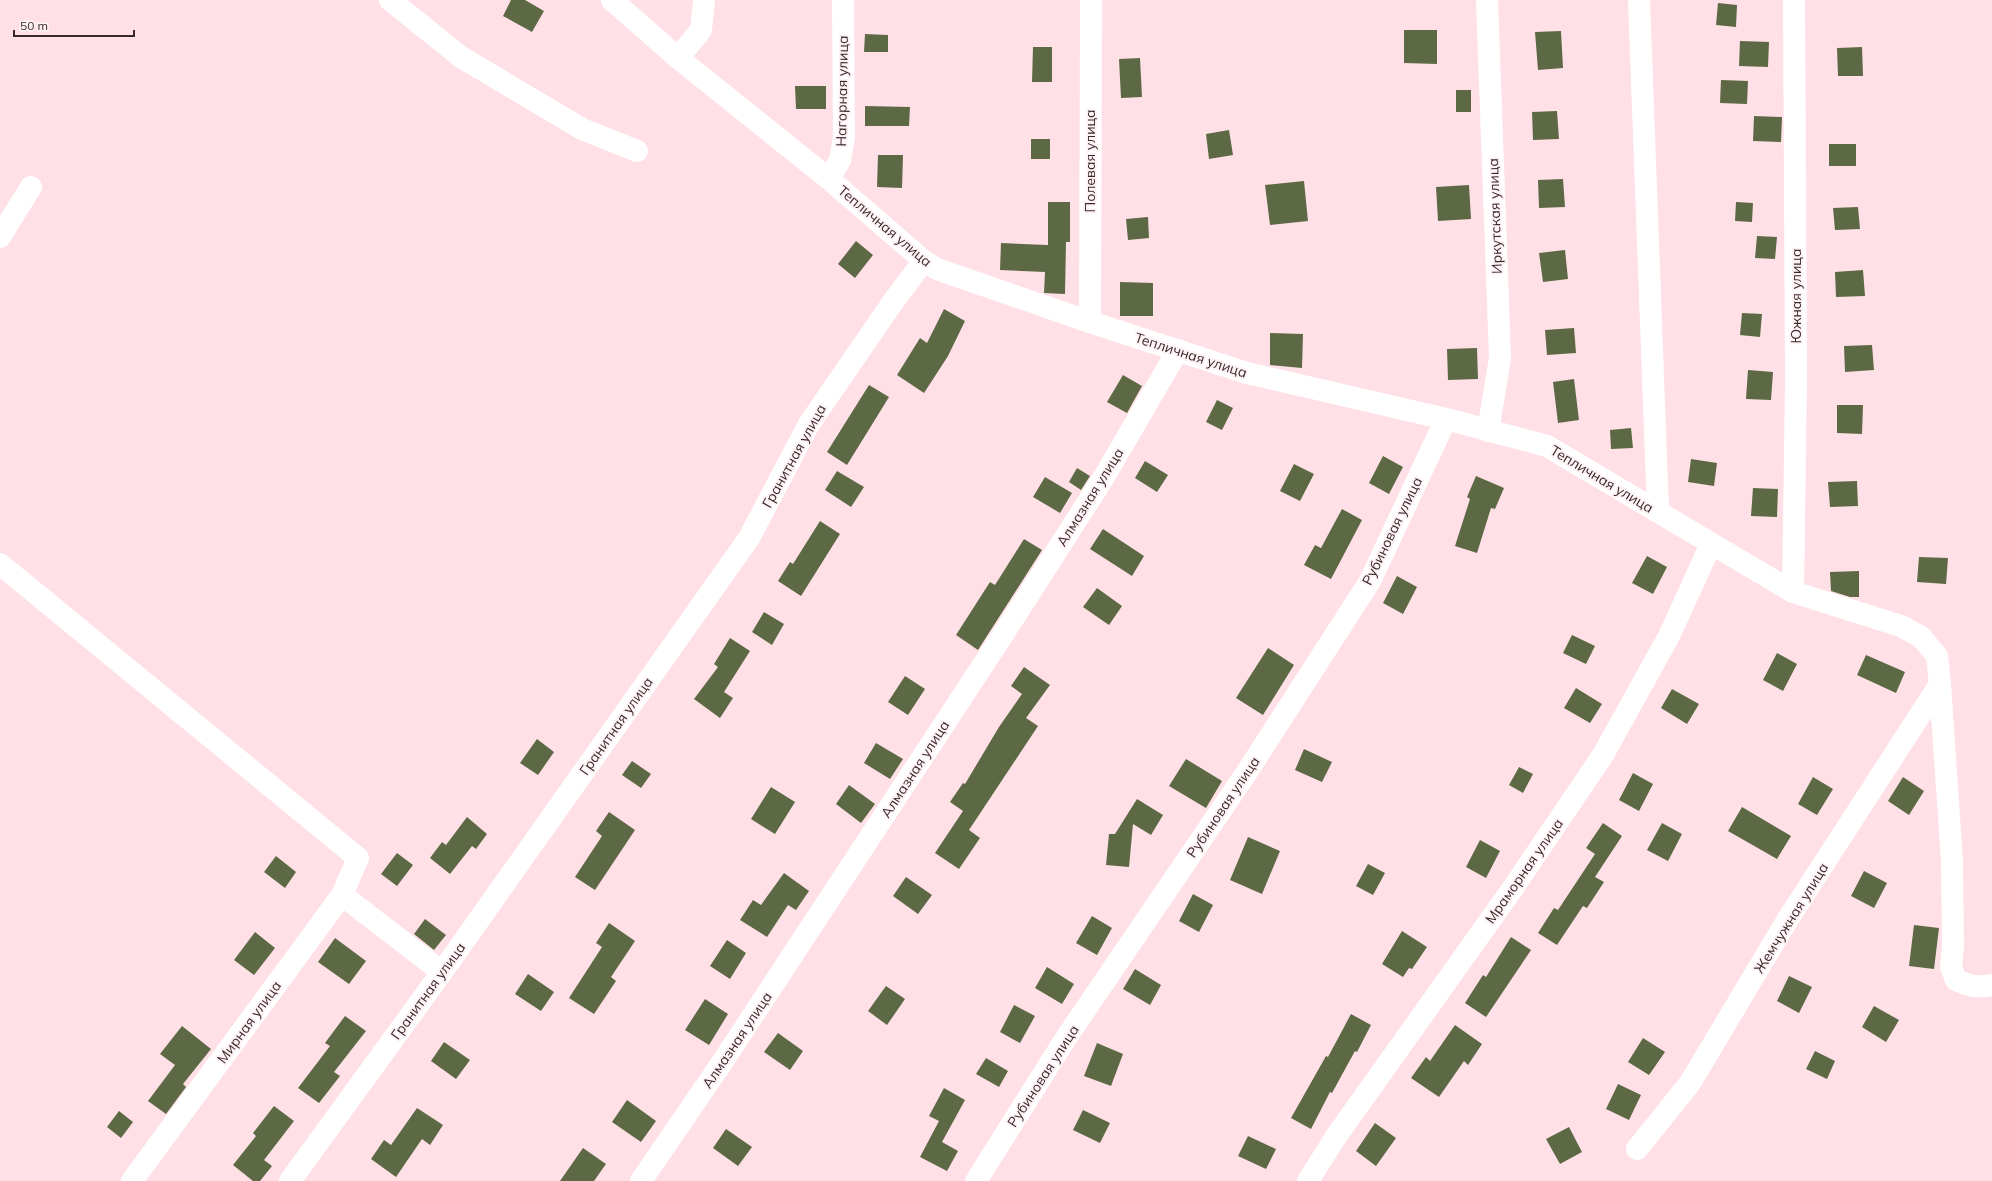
<svg xmlns="http://www.w3.org/2000/svg" width="1992" height="1181" viewBox="0 0 1992 1181" font-family="Mulish,sans-serif">
<style>
.building{fill:#5c6944}
.lines{fill:none;stroke-linecap:round;stroke-linejoin:round}
.minor{stroke:#fff;stroke-width:22}
.labels{text-anchor:middle;stroke-width:4;stroke-linejoin:round;paint-order:stroke}
.street-label{font-size:14px;fill:#3a272b;stroke:#fef3f5}
</style>
<rect width="100%" height="100%" fill="#ffe0e6"/>
<!-- building -->
<path class="building" d="M511 0H525L544 11 532 32 503 16Z
M1718 3 1737 5 1736 27 1716 25Z
M1404 30H1437V64L1404 63Z
M1561 31 1563 68 1538 70 1535 32Z
M865 34 888 35V52H864Z
M1740 41 1769 42 1768 67 1739 66Z
M1033 47H1052V82H1032Z
M1862 47 1863 76H1838L1837 48Z
M1140 58 1142 97 1121 98 1119 59Z
M1721 80 1748 81 1747 104 1720 103Z
M795 86H826V109H796Z
M1456 90H1471V112H1456Z
M865 106 910 107 909 126H865Z
M1557 111 1559 139 1533 140 1532 112Z
M1754 116 1782 117 1781 142 1753 141Z
M1229 130 1233 155 1209 159 1206 134Z
M1031 139H1050V159H1031Z
M1829 144H1856V166H1829Z
M878 155H903L902 188 877 187Z
M1563 179 1565 207 1539 208 1538 180Z
M1304 181 1308 221 1270 225 1265 185Z
M1469 185 1471 219 1438 221 1436 187Z
M1048 202H1070V242H1066L1065 294 1044 293 1045 272 1000 270 1001 243 1048 245Z
M1736 202 1753 203 1752 222 1735 221Z
M1858 207 1860 229 1835 230 1833 208Z
M1148 217 1149 238 1128 240 1126 219Z
M1757 236 1777 237 1775 259 1755 258Z
M856 241 873 255 855 278 838 264Z
M1565 250 1568 279 1543 282 1539 253Z
M1863 270 1865 296 1836 297 1835 272Z
M1120 282 1153 283V316H1120Z
M944 309 965 321 948 356 924 393 897 375 920 338 927 343Z
M1742 313 1762 314 1760 337 1740 335Z
M1574 328 1576 353 1547 355 1545 330Z
M1270 333 1303 334 1302 368 1270 365Z
M1872 345 1874 370 1845 372 1844 346Z
M1477 348 1478 379 1448 380 1447 349Z
M1748 370 1773 372 1771 400 1746 399Z
M1123 375 1142 386 1127 413 1107 402Z
M1574 379 1579 420 1558 423 1553 382Z
M869 385 889 397 847 465 827 452Z
M1217 400 1233 408 1222 430 1206 422Z
M1837 405H1863L1862 434 1837 433Z
M1631 428 1633 448 1611 449 1610 430Z
M1383 456 1403 467 1389 494 1369 483Z
M1691 459 1717 463 1714 486 1688 482Z
M1145 461 1168 475 1157 492 1135 478Z
M1294 464 1314 474 1300 501 1280 491Z
M1077 468 1090 476 1081 490 1069 482Z
M837 471 864 487 851 507 825 490Z
M1476 476 1504 488 1495 509 1491 508 1477 553 1455 546 1470 499 1467 497Z
M1045 477 1072 493 1060 513 1033 497Z
M1857 481 1858 506 1830 507 1828 482Z
M1753 488 1778 489 1777 517 1751 516Z
M1342 509 1362 520 1331 579 1304 565 1315 545 1321 548Z
M820 521 840 534 801 596 778 581 790 562 793 564Z
M1103 529 1144 556 1132 576 1090 549Z
M1024 539 1042 550 978 650 956 635 990 582 995 585Z
M1647 556 1667 567 1653 594 1632 583Z
M1919 557 1948 558 1946 584 1917 582Z
M1859 571V597H1850L1831 591 1830 572Z
M1397 576 1417 587 1403 614 1383 603Z
M1097 588 1122 606 1109 625 1083 607Z
M764 612 784 624 772 645 752 632Z
M1572 635 1595 646 1586 664 1563 653Z
M730 638 750 651 724 692 733 698 720 718 694 699 718 667 714 664Z
M1268 648 1294 665 1263 715 1236 698Z
M1777 653 1797 664 1783 691 1763 680Z
M1866 655 1905 672 1896 693 1857 675Z
M1024 667 1050 685 1026 718 1038 726 969 830 980 838 959 869 935 853 963 811 950 802 963 783 965 784 999 727 1022 694 1011 686Z
M905 676 925 689 908 715 888 702Z
M1576 688 1602 704 1590 723 1564 708Z
M1672 689 1699 704 1687 724 1661 708Z
M537 739 554 752 538 775 520 763Z
M876 743 903 759 890 779 864 763Z
M1304 749 1332 762 1322 782 1295 770Z
M1186 759 1222 781 1206 808 1169 786Z
M632 761 651 774 641 788 622 775Z
M1519 767 1533 774 1523 793 1509 785Z
M1633 773 1653 784 1639 811 1619 800Z
M1813 777 1833 789 1817 815 1798 804Z
M1903 777 1924 791 1909 815 1888 801Z
M849 785 875 804 861 823 836 804Z
M771 787 795 802 775 834 751 819Z
M1137 799 1163 815 1151 835 1133 824 1129 867 1106 865 1109 834H1115Z
M1742 807 1791 836 1777 859 1728 831Z
M609 812 635 830 595 890 575 877 602 836 596 831Z
M467 817 487 834 476 849 472 846 450 874 430 858 442 842 446 845Z
M1603 823 1622 836 1595 877 1604 882 1587 908 1583 906 1557 945 1538 933 1554 908 1558 910 1595 854 1586 848Z
M1662 823 1682 834 1668 861 1647 850Z
M1248 837 1280 851 1262 894 1230 880Z
M1480 840 1500 851 1486 878 1466 867Z
M397 853 413 865 397 886 381 874Z
M276 856 296 872 285 888 264 872Z
M1368 864 1385 873 1373 895 1356 886Z
M1864 871 1887 883 1874 908 1851 896Z
M784 873 809 891 796 910 788 905 767 937 740 920 753 900 761 905Z
M906 877 932 895 918 914 893 896Z
M1193 894 1213 905 1199 932 1179 921Z
M1092 916 1112 928 1097 955 1076 943Z
M425 919 446 935 434 950 414 934Z
M609 923 635 941 611 977 616 981 594 1014 569 998 602 947 596 943Z
M1914 925 1939 928 1934 969 1909 966Z
M1402 931 1427 947 1412 969 1409 968 1403 977 1382 964Z
M255 932 275 948 254 975 234 960Z
M1511 937 1531 950 1486 1017 1465 1003 1483 975 1486 977Z
M335 938 366 961 349 984 318 962Z
M727 940 746 953 730 979 710 966Z
M1047 967 1074 984 1062 1004 1035 988Z
M1135 969 1161 985 1150 1005 1123 989Z
M528 974 554 992 541 1011 515 994Z
M1789 976 1812 987 1799 1013 1777 1001Z
M886 986 905 999 887 1025 868 1011Z
M705 999 728 1014 709 1045 685 1030Z
M1014 1005 1035 1016 1020 1043 1000 1032Z
M1874 1006 1899 1020 1886 1042 1862 1027Z
M1351 1014 1371 1025 1357 1052 1355 1051 1332 1093 1330 1092 1311 1129 1291 1118 1326 1056 1328 1057Z
M345 1016 366 1031 334 1072 340 1076 319 1103 298 1088 330 1046 325 1043Z
M1455 1025 1482 1044 1468 1065 1464 1061 1439 1097 1411 1078 1426 1057 1430 1061Z
M182 1026 211 1049 183 1084 186 1087 166 1114 148 1101 175 1065 160 1054Z
M778 1033 803 1051 790 1070 764 1052Z
M1643 1038 1665 1052 1649 1075 1628 1062Z
M444 1042 470 1060 456 1079 431 1061Z
M1097 1043 1123 1054 1111 1086 1084 1076Z
M1815 1051 1835 1061 1827 1079 1806 1069Z
M986 1058 1008 1071 999 1087 976 1074Z
M1618 1084 1641 1095 1629 1120 1606 1109Z
M944 1088 965 1100 942 1142 958 1151 947 1171 920 1157 939 1121 929 1116Z
M627 1100 656 1121 641 1142 612 1122Z
M274 1106 294 1121 264 1160 272 1166 260 1181H253L233 1165 256 1136 253 1133Z
M417 1108 443 1125 430 1145 422 1139 396 1177 371 1159 384 1140 391 1145Z
M1083 1110 1110 1123 1100 1143 1073 1130Z
M119 1111 133 1122 121 1138 107 1127Z
M1375 1123 1396 1138 1376 1166 1356 1151Z
M1569 1127 1582 1152 1560 1164 1546 1139Z
M726 1129 752 1147 738 1166 713 1148Z
M1248 1136 1276 1149 1266 1169 1238 1156Z
M583 1148 606 1164 594 1181H560Z"/>
<g class="lines">
<!-- minor -->
<path class="minor" d="M390 0 461 57 582 129 637 151
M612 0 678 58 829 179 924 261 937 269 1090 322 1247 373 1446 419 1547 446 1793 592 1901 626 1921 637 1937 656 1940 684 1952 861 1953 947 1951 967 1956 980C1969 986 1978 988 1992 985
M1487 0 1500 358 1488 431
M1639 0 1658 512
M678 58 701 30 704 0
M829 179 840 160 844 137 843 0
M0 237 31 187
M1090 322 1091 0
M0 564 358 858 342 895 132 1181
M1793 592 1796 380 1794 0
M342 895 442 972
M1637 1149 1690 1083 1788 919 1940 684
M290 1181 442 972 749 538 809 424 895 299 924 261
M641 1181 723 1061 1006 630 1104 477 1178 350
M976 1181 1066 1038 1247 772 1370 581 1446 419
M1308 1181 1335 1138 1513 888 1603 755 1669 636 1711 544"/>
</g>
<g class="labels">
<!-- street labels -->
<g class="street-label">
<text transform="translate(842 91) rotate(-89)" y="5">Нагорная улица</text>
<text transform="translate(1090 161) rotate(-90)" y="5">Полевая улица</text>
<text transform="translate(1495 216) rotate(-92)" y="5">Иркутская улица</text>
<text transform="translate(885 226) rotate(40)" y="5">Тепличная улица</text>
<text transform="translate(1796 296) rotate(-90)" y="5">Южная улица</text>
<text transform="translate(1191 355) rotate(18)" y="5">Тепличная улица</text>
<text transform="translate(794 456) rotate(-61)" y="5">Гранитная улица</text>
<text transform="translate(1602 479) rotate(31)" y="5">Тепличная улица</text>
<text transform="translate(1090 497) rotate(-58)" y="5">Алмазная улица</text>
<text transform="translate(1392 531) rotate(-64)" y="5">Рубиновая улица</text>
<text transform="translate(616 726) rotate(-55)" y="5">Гранитная улица</text>
<text transform="translate(915 769) rotate(-57)" y="5">Алмазная улица</text>
<text transform="translate(1223 807) rotate(-56)" y="5">Рубиновая улица</text>
<text transform="translate(1524 871) rotate(-55)" y="5">Мраморная улица</text>
<text transform="translate(1791 918) rotate(-58)" y="5">Жемчужная улица</text>
<text transform="translate(428 991) rotate(-54)" y="5">Гранитная улица</text>
<text transform="translate(249 1022) rotate(-54)" y="5">Мирная улица</text>
<text transform="translate(737 1040) rotate(-56)" y="5">Алмазная улица</text>
<text transform="translate(1043 1076) rotate(-57)" y="5">Рубиновая улица</text>
</g>
</g>
<!-- scale -->
<path d="M14 30v6h120v-6" fill="none" stroke="#3a272b" stroke-width="2"/>
<text x="20" y="30" font-size="12" fill="#3a272b" stroke="#fef3f5" stroke-width="3" paint-order="stroke">50 m</text>
</svg>
